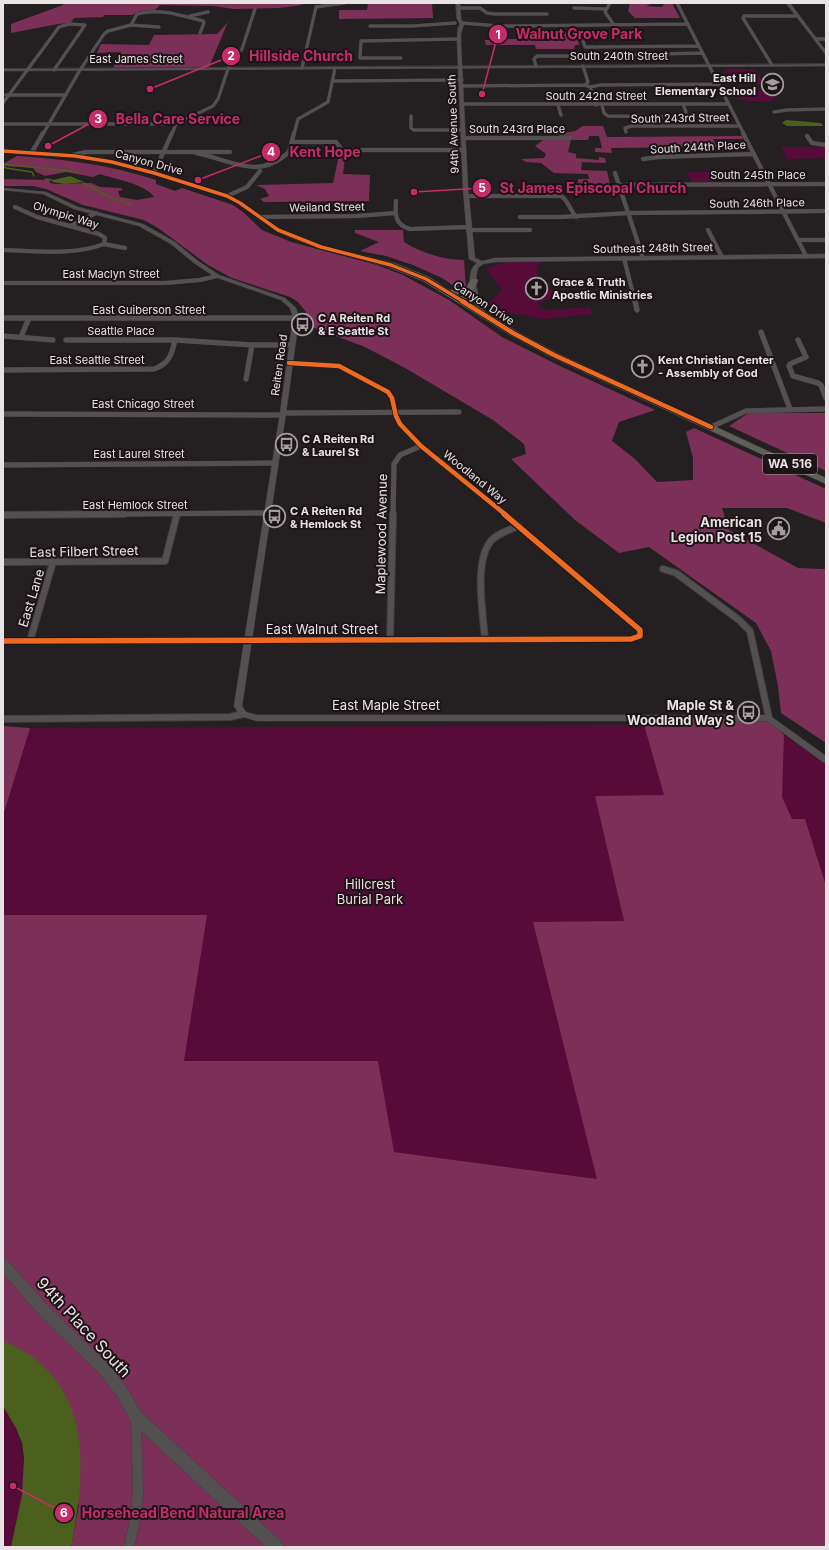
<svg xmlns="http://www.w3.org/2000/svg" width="829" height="1550" viewBox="0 0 829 1550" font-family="Inter,sans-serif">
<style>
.green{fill:#570b38}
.forest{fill:#7c3057}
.water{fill:#4b601d}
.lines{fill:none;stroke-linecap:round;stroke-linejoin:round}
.stream{stroke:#4b601d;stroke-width:1.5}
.minor-far4-casing{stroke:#413c3f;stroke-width:3.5}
.minor-far3-casing{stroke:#413c3f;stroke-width:4.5}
.minor-far2-casing{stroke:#413c3f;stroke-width:5.5}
.minor-far1-casing{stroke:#413c3f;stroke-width:8}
.minor-casing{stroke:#413c3f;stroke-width:11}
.tertiary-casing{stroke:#413c3f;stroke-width:1}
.secondary-casing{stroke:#413c3f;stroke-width:1}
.primary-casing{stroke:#413c3f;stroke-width:1}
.minor-far4{stroke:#545052;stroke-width:3}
.minor-far3{stroke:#545052;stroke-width:4}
.minor-far2{stroke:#545052;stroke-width:5}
.minor-far1{stroke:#545052;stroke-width:6}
.minor{stroke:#545052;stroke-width:10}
.tertiary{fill:#545052;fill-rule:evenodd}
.secondary{fill:#545052;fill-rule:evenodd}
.primary{fill:#605f5a;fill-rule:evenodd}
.cycleway-far2-casing{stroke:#1d1417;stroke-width:5}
.cycleway-far1-casing{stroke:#1d1417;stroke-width:6}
.cycleway-casing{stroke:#1d1417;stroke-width:8}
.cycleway-far2{stroke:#ed6a23;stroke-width:3.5}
.cycleway-far1{stroke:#ed6a23;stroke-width:4.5}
.cycleway{stroke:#ed6a23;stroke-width:5.5}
.labels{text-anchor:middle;stroke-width:4;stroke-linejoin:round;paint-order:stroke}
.far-street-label{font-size:11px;fill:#e9e2e5;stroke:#1d1417}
.far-poi-label{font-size:11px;font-weight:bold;fill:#e9e2e5;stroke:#1d1417;text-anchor:start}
.shield{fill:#1d1417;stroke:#aca4a7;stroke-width:1}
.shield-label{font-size:12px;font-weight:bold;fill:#e9e2e5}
.poi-label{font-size:13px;font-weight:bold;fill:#e9e2e5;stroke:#1d1417;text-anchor:end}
.street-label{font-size:13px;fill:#e9e2e5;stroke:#1d1417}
.park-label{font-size:13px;fill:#f2d8e3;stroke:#1d1417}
.near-street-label{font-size:16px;fill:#e9e2e5;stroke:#1d1417}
.leader{fill:none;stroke:#c62c69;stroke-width:1.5}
.callout-dot{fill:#c62c69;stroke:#1d1417;stroke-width:1.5}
.mark-label{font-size:12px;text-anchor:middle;font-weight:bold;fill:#fff}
.callout-label{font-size:14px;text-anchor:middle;font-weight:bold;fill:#c62c69;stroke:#1d1417;stroke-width:4;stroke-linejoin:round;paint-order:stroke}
</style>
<rect width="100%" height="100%" fill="#241f21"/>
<!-- green -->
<path class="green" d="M724 69H755L764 84H732Z
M734 90H772L776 97C769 104 748 102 739 99Z
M781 147H826V158L787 159Z
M687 172H711L716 183H692Z
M505 187H557L559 193 506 194Z
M541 262V264L537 266 538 285 543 284 559 296 536 303 545 310 590 307 593 314 544 319 503 312 489 304 502 289 486 270C500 260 524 261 541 262Z
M644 725 664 795 595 796 624 922 533 923 598 1179 393 1152 378 1061H184L206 915H3V816L30 728Z
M784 735 826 764V886L805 819 792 820 779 795Z
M3 1406C35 1448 24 1500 11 1547H3Z"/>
<!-- forest -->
<path class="forest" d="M64 3H308L296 6 278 8 234 9 213 6 160 5 155 10 141 11 132 15H104L103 17 74 18 71 23 58 24 11 33V24L63 5Z
M368 3H432L433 18 339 19V10H367Z
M630 3H654L646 6 662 7 665 3H672L680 18H635L628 11Z
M228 22 209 67 113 68 121 52 97 53 101 44 149 45 154 35 217 34Z
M517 32H553V34H564V32H576L579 45H575L574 49H536L535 45H486L485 40 518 39Z
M583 126H603L607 137 742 136 743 139H713L717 147 611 148 612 153 595 152V148H602L599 136H589L588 140H571L568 152 576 154V158L599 160V157L605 158 606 163 582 162 581 170 607 171 610 185 578 186V179H589L588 174 554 173 541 163 526 162 521 159 544 158 546 154 535 146 546 138H563L558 134 575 131Z
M346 150 343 174 370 175 369 201 264 202 260 199 269 196 265 189 256 185 333 183 340 151Z
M17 156C65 159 110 165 156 180V184L175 191 182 188 233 205 243 212 262 230 291 242 377 265 403 275 449 300 502 337 562 367 655 410 619 422 612 441 635 459 657 482 693 480V458L686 432 694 428 826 489V523L787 508H722L729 530 798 568 824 569 826 568V743L781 713 778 686 771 651 756 623 649 547 619 553 575 520 511 459 526 454 524 444 493 420 405 368 365 347 304 324 306 312 298 302 290 297 232 278 208 265 158 228 144 220 83 205 46 189 33 186H3V179L49 180 50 183 56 184 91 183 100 187 121 188 123 190 118 191 120 197 137 200 154 197C146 184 114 179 100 174L93 177 66 172 45 176 36 172 33 168 5 166 3 164Z
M355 230H403L404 242C421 253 444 260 464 260L466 288H457L442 278 413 265 386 256 360 251 379 242 355 233Z
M751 413H826V471L729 426 747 414Z
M643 718H769L784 735 782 797 792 819H805L826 886V1547H71L79 1505 3 1341V915H207L184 1061H378L394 1152 597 1179 533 922 624 921 595 796 664 795 644 725Z
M3 726 30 728 3 816Z"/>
<!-- water -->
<path class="water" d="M786 120 821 123 823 126H787L782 123Z
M70 176 84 182 65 184 52 182 53 180Z
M3 1341C16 1347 29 1353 40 1363 93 1409 83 1486 71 1547H11L22 1495 24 1458 22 1443 16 1428 3 1406Z"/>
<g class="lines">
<!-- stream -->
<path class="stream" d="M3 164 78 172
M3 166 6 168 32 172 34 176
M45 179 52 180
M83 183 112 198 131 204"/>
<defs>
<path id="minor-far4" d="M610 3 605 12 614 25
M677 3 744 134
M458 8H480L487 13 494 14H547
M574 8 606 9
M190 16 208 12
M462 23 499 26 688 24
M131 25 159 27
M370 26H412L455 23
M582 38 585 47 699 46
M816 39H826
M618 55 702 53
M401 58H360L361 41 459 39
M772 65 743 18 744 16H797
M536 66 534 59 537 56H568
M583 66 588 82 585 85
M302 68 316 7 344 3
M332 81 462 80
M462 86 585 85 590 87 596 105
M590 87 600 85 718 84
M6 95H66
M3 103 59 27 69 24 85 25 54 70
M463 104H729
M683 104 686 112
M558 105 561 115
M602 105 604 113 608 116 680 117
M774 112 787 110 826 109
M411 116V128L414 130H463
M3 124H176
M626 132 625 128 632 126H740
M43 134 80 70 104 34 108 31 131 25 137 14C161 8 180 15 203 21L204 23 200 33
M172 134 176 124 213 106 218 99 228 69 242 49 255 9
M294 134 298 119 328 102 335 68"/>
<path id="minor-far3" d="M743 133 806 256
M807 136 812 143 826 145
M463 138H571
M292 142H336L342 150H464
M32 152 43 133
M196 153C231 160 258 181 289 152L294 133
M68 156 86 152H230
M643 159 659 157 754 154
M154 173 172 133
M615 173 643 258
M619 185 826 184
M227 196 247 187 260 171
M466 196H561C568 200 570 210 576 217
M396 201C395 215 395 225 410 229L468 227
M15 207 37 217 99 234 105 238 104 244
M259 217 357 216 395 213
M520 217H561L629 213 826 211
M72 225 96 213
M468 230H530
M708 230 722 257
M798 240H826
M104 244 125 248
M3 250C36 251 73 256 104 244
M624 258 635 302
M3 283H165L200 280 217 276"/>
<path id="minor-far2" d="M635 301 637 310
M3 318H296
M761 332 790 409
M3 336 53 340
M21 337 29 318
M66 340H175
M798 340 806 357 790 364 789 366 793 376 818 383 821 385 826 398
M289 363 339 366 388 392 392 398 396 416 400 424 421 446 506 515
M3 370 154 369C169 364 172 354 175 340L252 345H292
M246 379 252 345
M283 413 459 412
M3 414 283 415
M711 427 746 411 826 409
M3 465 275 463
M3 515 267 513
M393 515 394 464 400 455 421 446"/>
<path id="minor-far1" d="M3 515 124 514
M3 562 165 561 177 514
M663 569 676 573 739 620 750 631 769 718
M485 639C483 613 474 564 490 542 496 534 509 530 519 526
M390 640 393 514
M3 641 631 639 640 636V630L504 514
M30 641 53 562
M3 719 230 717 243 714"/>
<path id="minor" d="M129 1547 135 1520 138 1493 136 1418"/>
<path id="tertiary" d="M456 3H460L461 19 464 24 461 33V45L468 188 475 258 482 261 495 258 826 254V258L495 262 483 264 478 268C473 284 479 300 486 314L485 315 480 314 474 302 473 296 462 300H458V298L470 292C470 282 468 269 477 263L469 259 463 188 457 39 458 28 460 24 457 19Z
M786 3H790L826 51V55Z
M3 188 46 192 78 207 143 224 175 242 198 261 219 275 285 298 296 308 299 318 286 413 242 706 246 712 257 715H769L826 756V763L823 762 767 721H257L240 716 234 706 280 413 293 318 290 308 281 300 215 277 194 263 171 244 139 226 74 209 43 194 3 190Z
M3 1258 7 1260 51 1309 110 1366 129 1391 141 1412 282 1542 284 1547H266L131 1422 119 1399 100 1374 41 1317 3 1273Z"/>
<path id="secondary" d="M826 64V66L3 71V69Z"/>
<path id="primary" d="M3 149 75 154 112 160 156 172 229 195 242 202 280 229 296 236 323 246 394 263 429 277 449 290H465L471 279H477L478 281 471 294H456L516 331 557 353 826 478V484L551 357 510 335 423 281 388 267 319 248 292 238 276 231 238 204 225 197 152 174 112 164 75 158 3 153Z"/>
</defs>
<!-- minor-far4 casing -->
<use href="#minor-far4" class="minor-far4-casing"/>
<!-- minor-far3 casing -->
<use href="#minor-far3" class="minor-far3-casing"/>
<!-- minor-far2 casing -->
<use href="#minor-far2" class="minor-far2-casing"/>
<!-- minor-far1 casing -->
<use href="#minor-far1" class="minor-far1-casing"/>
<!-- minor casing -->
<use href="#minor" class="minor-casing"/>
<!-- tertiary casing -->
<use href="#tertiary" class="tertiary-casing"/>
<!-- secondary casing -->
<use href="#secondary" class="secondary-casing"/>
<!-- primary casing -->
<use href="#primary" class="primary-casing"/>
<!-- minor-far4 -->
<use href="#minor-far4" class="minor-far4"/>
<!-- minor-far3 -->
<use href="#minor-far3" class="minor-far3"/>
<!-- minor-far2 -->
<use href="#minor-far2" class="minor-far2"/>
<!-- minor-far1 -->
<use href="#minor-far1" class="minor-far1"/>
<!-- minor -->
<use href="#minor" class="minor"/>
<!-- tertiary -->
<use href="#tertiary" class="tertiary"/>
<!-- secondary -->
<use href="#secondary" class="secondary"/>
<!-- primary -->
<use href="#primary" class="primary"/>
<defs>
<path id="cycleway-far2" d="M3 151 75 156 112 162 154 173 227 196 240 203 278 230 321 247 391 265 426 279 464 302"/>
<path id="cycleway-far1" d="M462 301 513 333 554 355 711 427
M289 363 339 366 388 392 392 398 396 416 400 424 421 446 506 515"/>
<path id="cycleway" d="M3 641 631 639 640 636V630L504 514"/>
</defs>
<!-- cycleway-far2 casing -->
<use href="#cycleway-far2" class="cycleway-far2-casing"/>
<!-- cycleway-far1 casing -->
<use href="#cycleway-far1" class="cycleway-far1-casing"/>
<!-- cycleway casing -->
<use href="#cycleway" class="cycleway-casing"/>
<!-- cycleway-far2 -->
<use href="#cycleway-far2" class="cycleway-far2"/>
<!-- cycleway-far1 -->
<use href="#cycleway-far1" class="cycleway-far1"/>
<!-- cycleway -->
<use href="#cycleway" class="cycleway"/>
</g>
<!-- icons -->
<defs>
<symbol id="school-ring" viewBox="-11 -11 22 22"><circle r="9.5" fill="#1d1417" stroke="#a49ea0" stroke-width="1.5"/><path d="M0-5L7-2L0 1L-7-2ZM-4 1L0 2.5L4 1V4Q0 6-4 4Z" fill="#a49ea0"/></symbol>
<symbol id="church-ring" viewBox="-11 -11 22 22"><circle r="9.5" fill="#1d1417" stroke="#a49ea0" stroke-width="1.5"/><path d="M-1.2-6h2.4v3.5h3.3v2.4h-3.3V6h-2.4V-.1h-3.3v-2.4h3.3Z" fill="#a49ea0"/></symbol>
<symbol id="bus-ring" viewBox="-11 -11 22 22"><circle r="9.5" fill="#1d1417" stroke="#a49ea0" stroke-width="1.5"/><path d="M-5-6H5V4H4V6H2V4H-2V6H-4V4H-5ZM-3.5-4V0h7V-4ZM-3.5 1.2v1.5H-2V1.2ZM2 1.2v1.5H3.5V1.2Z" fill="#a49ea0"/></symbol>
<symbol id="civic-ring" viewBox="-11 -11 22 22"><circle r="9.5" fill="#1d1417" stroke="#a49ea0" stroke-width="1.5"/><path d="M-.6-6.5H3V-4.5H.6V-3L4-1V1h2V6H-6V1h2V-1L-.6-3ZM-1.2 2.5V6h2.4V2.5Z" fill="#a49ea0"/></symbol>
</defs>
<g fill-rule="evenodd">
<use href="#school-ring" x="760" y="72" width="25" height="25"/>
<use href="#church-ring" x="524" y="276" width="25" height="25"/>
<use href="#bus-ring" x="290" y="312" width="25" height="25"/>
<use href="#church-ring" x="630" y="354" width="25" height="25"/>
<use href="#bus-ring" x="274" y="432" width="25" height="25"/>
<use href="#bus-ring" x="262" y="504" width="25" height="25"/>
<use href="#civic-ring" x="766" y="516" width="25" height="25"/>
<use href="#bus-ring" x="736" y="700" width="25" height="25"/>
</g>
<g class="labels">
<!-- far-street labels -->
<g class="far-street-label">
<text x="619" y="60">South 240th Street</text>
<text x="136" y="63">East James Street</text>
<text x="596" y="100">South 242nd Street</text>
<text transform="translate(680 118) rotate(-1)" y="4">South 243rd Street</text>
<text transform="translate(453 124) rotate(-92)" y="4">94th Avenue South</text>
<text x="517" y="133">South 243rd Place</text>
<text transform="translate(698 147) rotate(-3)" y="4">South 244th Place</text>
<text transform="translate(149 162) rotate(15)" y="4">Canyon Drive</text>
<text x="758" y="179">South 245th Place</text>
<text transform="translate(757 203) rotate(-1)" y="4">South 246th Place</text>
<text transform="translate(327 207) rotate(-1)" y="4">Weiland Street</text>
<text transform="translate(66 215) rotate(17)" y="4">Olympic Way</text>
<text transform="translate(653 248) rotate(-1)" y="4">Southeast 248th Street</text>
<text x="111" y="278">East Maclyn Street</text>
<text transform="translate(484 303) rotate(33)" y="4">Canyon Drive</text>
<text x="149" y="314">East Guiberson Street</text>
<text x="121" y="335">Seattle Place</text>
<text x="97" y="364">East Seattle Street</text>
<text transform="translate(279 365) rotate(-82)" y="4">Reiten Road</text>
<text x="143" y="408">East Chicago Street</text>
<text x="139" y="458">East Laurel Street</text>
<text transform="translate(475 477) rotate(39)" y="4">Woodland Way</text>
<text x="135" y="509">East Hemlock Street</text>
</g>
<!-- far-poi labels -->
<g class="far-poi-label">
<text x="756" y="82" text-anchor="end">East Hill<tspan x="756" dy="13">Elementary School</tspan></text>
<text x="552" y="286">Grace &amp; Truth<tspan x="552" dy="13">Apostlic Ministries</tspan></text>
<text x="318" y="322">C A Reiten Rd<tspan x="318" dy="13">&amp; E Seattle St</tspan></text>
<text x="658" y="364">Kent Christian Center<tspan x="658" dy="13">- Assembly of God</tspan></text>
<text x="302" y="443">C A Reiten Rd<tspan x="302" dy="13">&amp; Laurel St</tspan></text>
<text x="290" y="515">C A Reiten Rd<tspan x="290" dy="13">&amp; Hemlock St</tspan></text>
</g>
<!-- shield labels -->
<rect class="shield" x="763" y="454" width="54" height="20" rx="3"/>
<g class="shield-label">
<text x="790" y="468">WA 516</text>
</g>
<!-- poi labels -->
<g class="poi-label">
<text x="762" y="527">American<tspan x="762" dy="15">Legion Post 15</tspan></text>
<text x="734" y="710">Maple St &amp;<tspan x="734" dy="15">Woodland Way S</tspan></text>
</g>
<!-- street labels -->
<g class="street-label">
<text transform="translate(381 534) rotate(-89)" y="5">Maplewood Avenue</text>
<text transform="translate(84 551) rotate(-1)" y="5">East Filbert Street</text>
<text transform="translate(31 598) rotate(-73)" y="5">East Lane</text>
<text x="322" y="634">East Walnut Street</text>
<text x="386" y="710">East Maple Street</text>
</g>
<!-- park labels -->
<g class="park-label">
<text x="370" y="889">Hillcrest<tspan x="370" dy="15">Burial Park</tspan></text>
</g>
<!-- near-street labels -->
<g class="near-street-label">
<text transform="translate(84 1327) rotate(47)" y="6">94th Place South</text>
</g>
</g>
<!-- callouts -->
<path class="leader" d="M482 94L498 34M150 89L231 56M48 146L98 119M198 180L271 152M414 192L482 188M13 1486L64 1513"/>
<g class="callout-dot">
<circle cx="482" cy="94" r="4"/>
<circle cx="150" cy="89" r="4"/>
<circle cx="48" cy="146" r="4"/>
<circle cx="198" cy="180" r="4"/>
<circle cx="414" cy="192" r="4"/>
<circle cx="13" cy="1486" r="4"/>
<circle cx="498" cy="34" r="10"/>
<circle cx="231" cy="56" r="10"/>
<circle cx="98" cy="119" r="10"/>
<circle cx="271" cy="152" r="10"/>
<circle cx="482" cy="188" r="10"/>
<circle cx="64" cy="1513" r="10"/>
</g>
<g class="mark-label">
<text x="498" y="39">1</text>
<text x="231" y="60">2</text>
<text x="98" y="123">3</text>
<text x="271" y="156">4</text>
<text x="482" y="192">5</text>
<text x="64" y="1517">6</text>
</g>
<g class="callout-label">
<text x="579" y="39">Walnut Grove Park</text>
<text x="301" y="61">Hillside Church</text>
<text x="178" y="124">Bella Care Service</text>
<text x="325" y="157">Kent Hope</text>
<text x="593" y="193">St James Episcopal Church</text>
<text x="183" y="1518">Horsehead Bend Natural Area</text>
</g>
<!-- border -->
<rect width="829" height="1550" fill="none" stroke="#e9e2e5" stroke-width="8"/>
</svg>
